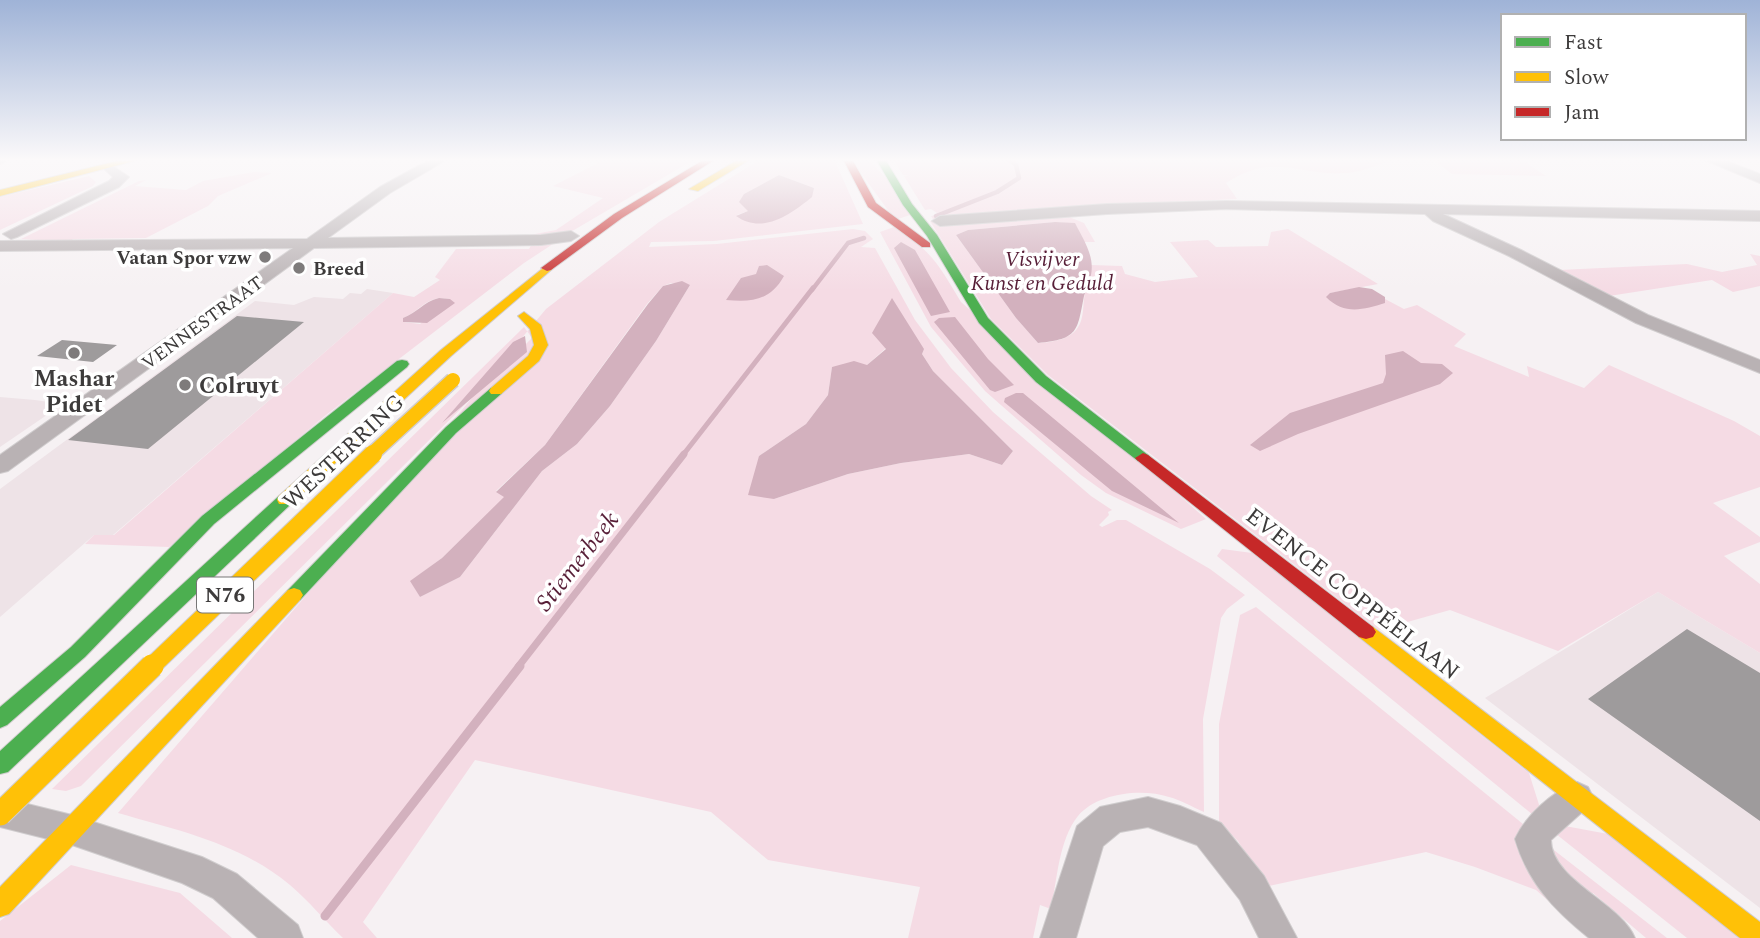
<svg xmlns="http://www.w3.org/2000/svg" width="1760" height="938" viewBox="0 0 1760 938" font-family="Spectral,serif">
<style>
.built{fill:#eee3e7}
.green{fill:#f5dbe4;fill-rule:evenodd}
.water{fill:#d3b1be}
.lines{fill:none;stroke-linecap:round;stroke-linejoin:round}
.stream-far3{stroke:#d3b1be;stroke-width:4.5}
.stream-far2{stroke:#d3b1be;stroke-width:5}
.stream-far1{stroke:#d3b1be;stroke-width:7}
.stream{stroke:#d3b1be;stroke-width:9}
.building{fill:#9e9b9c}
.street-casing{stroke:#d0cdce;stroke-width:2}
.fast-casing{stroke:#d0cdce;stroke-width:2}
.slow-casing{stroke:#d0cdce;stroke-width:2}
.jam-casing{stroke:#d0cdce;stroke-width:2}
.street{fill:#b9b2b4;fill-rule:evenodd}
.fast{fill:#4caf50;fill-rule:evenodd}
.slow{fill:#ffc107;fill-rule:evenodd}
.jam{fill:#c62828;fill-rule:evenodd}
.slow-bridge-far2-casing{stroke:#d0cdce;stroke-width:17;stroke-linecap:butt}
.slow-bridge-far1-casing{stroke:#d0cdce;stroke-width:20;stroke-linecap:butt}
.slow-bridge-casing{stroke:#d0cdce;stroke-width:25;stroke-linecap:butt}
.slow-bridge-far2{stroke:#ffc107;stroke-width:14}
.slow-bridge-far1{stroke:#ffc107;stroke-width:18}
.slow-bridge{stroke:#ffc107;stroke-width:23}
.poi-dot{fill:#7e7b7b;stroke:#fff;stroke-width:2.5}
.labels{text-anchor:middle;stroke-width:7;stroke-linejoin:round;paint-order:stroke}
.far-poi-label{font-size:19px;font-weight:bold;fill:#3d3b3b;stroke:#fff;text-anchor:end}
.far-street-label{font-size:19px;fill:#3d3b3b;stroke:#fff}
.far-water-label{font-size:21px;font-style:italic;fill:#571e37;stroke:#fff}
.shield{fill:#fff;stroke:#777676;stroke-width:2}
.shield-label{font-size:21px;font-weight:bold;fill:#3d3b3b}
.poi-label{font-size:23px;font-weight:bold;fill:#3d3b3b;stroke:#fff}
.street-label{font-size:23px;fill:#3d3b3b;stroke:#fff}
.water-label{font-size:24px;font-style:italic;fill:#571e37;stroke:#fff}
</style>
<rect width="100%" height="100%" fill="#f6f1f3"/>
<!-- built -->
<path class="built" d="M367 289 393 293 113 535H94L0 617V489L255 301 294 305 314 297 343 299 350 293 361 294Z
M0 397 35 400 63 404 0 447Z
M1658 592 1760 653V908L1485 698Z"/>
<!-- green -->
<path class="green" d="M586 159H695L574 230 561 235 519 237 556 230 603 198 553 186 598 163Z
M761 159H834L863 224 714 241 651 242 649 247 717 244 853 229 865 231 873 239 861 247 875 248 915 320 951 368 993 412 1091 496 1112 510 1108 512 1109 515 1099 525 1102 527 1117 520H1126L1210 569 1245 595 1227 609 1221 618 1203 719 1204 812C1192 807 1181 800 1169 797 1142 788 1097 793 1078 816 1059 839 1057 880 1051 909L1040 905 1033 938H908L920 887 768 860 711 812 475 760 363 922 377 938H343C325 921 309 901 290 885 239 843 180 831 118 813L336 561 546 309 659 222ZM779 175 814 188 748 222 737 215 748 211 744 194ZM671 283 690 285 656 341 610 406 577 444 542 471 460 577 420 597 411 581 442 558 505 497 496 491 545 445 647 304 663 286ZM892 299 923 349 922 354 933 371 1013 451 1002 465 969 454 901 463 848 474 774 499 759 456 806 424 828 395 832 367 867 365 886 348Z
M851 159H868L886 178 910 215 895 220Z
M893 159H1395C1380 164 1363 172 1347 173 1298 177 1276 151 1226 183L1237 199 1120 204 933 219 931 216 953 212 950 209 937 213 931 209 925 210 904 176 908 175H903Z
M1432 159H1520L1546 176 1452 174Z
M254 172 272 173 218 196 208 206 146 238 73 239 69 242 21 239 139 181 146 180 135 186 186 190 203 181Z
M89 176 96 182 93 186 0 230V197Z
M1069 217 1084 223 1095 242H1084L1075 224 1055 222 968 230 956 235 1016 318 1038 343C1055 342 1075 339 1081 321 1084 312 1083 302 1085 293 1088 283 1092 276 1091 265L1122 266 1125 274 1155 282 1198 277 1170 242 1208 240 1216 247 1268 246 1271 232 1288 229 1378 284 1330 293 1385 303V299L1404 309 1417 305 1466 334 1454 346 1529 377 1527 366 1584 388 1609 365 1734 421 1760 436V487L1713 503 1760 537V542L1724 556 1760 584V653L1658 592 1558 651 1450 610 1379 630 1048 375 991 319 930 221Z
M894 227C933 252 938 264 961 302L1206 519 1181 529 1106 493 1081 475 985 391 931 327 880 232Z
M559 240 524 263 326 415 169 547 85 544 94 535H114L393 293 414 297 440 280 435 277 456 249H529L533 242ZM439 298 450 299 420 324 403 322V318C418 312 423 301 439 298Z
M1750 254 1760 256V286L1733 292 1712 280 1609 296 1559 270 1687 264 1722 272 1757 265Z
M524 327 532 338 81 786 66 791 52 789Z
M1222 549 1252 553 1529 773 1541 811 1533 815 1217 556Z
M1256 607 1523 824 1520 839 1571 921 1536 890 1475 867 1426 852 1264 887 1238 841 1219 823V724L1240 615Z
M1565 826 1608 834 1739 938H1687L1556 834Z
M1550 847 1667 938H1646L1593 893 1585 899 1577 892Z
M71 865 180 893 232 938H0V921Z"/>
<!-- water -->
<path class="water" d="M779 175 814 188 812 197C791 214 763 235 736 216L748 211 739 202 744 194Z
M1055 222 1075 223C1083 239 1095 256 1091 275 1090 282 1086 289 1084 296 1077 331 1079 339 1038 343L1016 318 956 235 968 230Z
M901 242 915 250 950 312 931 316 894 248Z
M767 265 784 276C770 301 752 302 726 300L741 278 756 274 759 266Z
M682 281 690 285 656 341 610 406 577 444 542 471 460 577 420 597 410 581 442 558 504 497 496 492 545 445 648 304 663 286Z
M1359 287 1372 289 1385 297V303C1363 310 1344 315 1326 297L1330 293Z
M439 298 450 299 455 303 427 323 403 322V318C417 313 423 302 439 298Z
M892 298 924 349 922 354 933 371 1013 451 1002 465 969 454 901 463 848 474 774 499 748 495 759 456 806 424 828 395 832 367 854 361 867 365 886 349 872 333Z
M955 317 988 359 1014 385 995 392 990 390 934 322 939 318Z
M525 336 527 352 442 423 513 342Z
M1403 351 1421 363 1442 364 1453 373 1440 384 1298 434 1260 451 1250 445 1290 413 1383 383 1386 374 1385 355Z
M1016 393H1023L1179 523 1112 491 1004 402 1005 398Z"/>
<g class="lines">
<!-- stream-far3 -->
<path class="stream-far3" d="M936 216 997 192 1019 178 1016 165 1008 159
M812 290 848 243 864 238"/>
<!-- stream-far2 -->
<path class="stream-far2" d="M683 455 813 288"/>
<!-- stream-far1 -->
<path class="stream-far1" d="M518 667 684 454"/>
<!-- stream -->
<path class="stream" d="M325 916 520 666"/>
</g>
<!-- building -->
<path class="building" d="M237 316 304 322 148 449 68 440Z
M62 340 117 345 93 362 37 356Z
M1687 629 1760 673V821L1588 699Z"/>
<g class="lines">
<defs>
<path id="street" d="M0 159H10L0 164Z
M431 159H448L390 193 328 238 541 235 571 231 579 236 571 241 541 245 314 248 8 471 0 473V455L293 248 0 251V241L307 239 380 187Z
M1702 159H1722L1760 174V183Z
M110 164 129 177 119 187 17 237 11 239 3 234 109 181 113 177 103 168Z
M1226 201 1760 211V221L1443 214 1521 250 1648 315 1760 360V373L1636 323 1509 256 1433 221 1425 214 1226 209 1107 214 940 226 932 221 940 216 1107 204Z
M1577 782 1588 787 1593 797 1588 807 1551 840C1551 880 1621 903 1635 938H1589C1554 910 1528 883 1515 839 1526 815 1552 792 1577 782Z
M1148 797 1180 806 1221 823 1264 876 1297 938H1259L1240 900 1197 845 1148 827 1120 832 1103 846 1076 938H1040L1077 826 1100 807Z
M3 798 72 815 202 857 237 874 298 925 303 938H258L213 898 182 883 72 845 0 827V799Z"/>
<path id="fast" d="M876 159H885L912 204 937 235 988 318 1046 376 1148 455 1151 458 1148 461H1138L1036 382 979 323 927 236 903 205Z
M402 360 407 361 409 364 407 367 214 524 85 657 7 725 0 728V707L71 647 202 516 397 361Z
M496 387 503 391 501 394 456 433 300 600H288L285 595 288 590 446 427 491 388Z
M285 495 293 500 291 504 8 772 0 774V751L279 496Z"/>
<path id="slow" d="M125 159H142L0 196V190Z
M739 159H751L698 191 689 189Z
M547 265 553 268 551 270 451 356 291 504H279L277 500 279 496 441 350Z
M524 312 541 325 548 345 539 361 501 394H491L489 391 491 388 528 356 534 345 530 329 518 316Z
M294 588 300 590 303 595 300 600 9 914 0 917V887L288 590Z
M1366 625 1373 627 1760 922V938H1740L1359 637 1356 632 1359 627Z"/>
<path id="jam" d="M705 159H716L622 218 551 270 547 271 541 268 614 214Z
M843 159H852L876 203 930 243V247H922L868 207Z
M1143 453 1148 455 1373 627 1376 632 1373 637 1366 639 1359 637 1138 461 1135 458Z"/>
</defs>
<!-- street casing -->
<use href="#street" class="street-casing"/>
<!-- fast casing -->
<use href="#fast" class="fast-casing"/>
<!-- slow casing -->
<use href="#slow" class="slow-casing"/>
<!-- jam casing -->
<use href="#jam" class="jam-casing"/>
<!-- street -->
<use href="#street" class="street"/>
<!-- fast -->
<use href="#fast" class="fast"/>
<!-- slow -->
<use href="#slow" class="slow"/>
<!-- jam -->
<use href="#jam" class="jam"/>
<defs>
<path id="slow-bridge-far2" d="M371 455 453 380"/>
<path id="slow-bridge-far1" d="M151 667 373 454"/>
<path id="slow-bridge" d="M0 814 152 666"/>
</defs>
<!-- slow-bridge-far2 casing -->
<use href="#slow-bridge-far2" class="slow-bridge-far2-casing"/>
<!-- slow-bridge-far1 casing -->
<use href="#slow-bridge-far1" class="slow-bridge-far1-casing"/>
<!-- slow-bridge casing -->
<use href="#slow-bridge" class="slow-bridge-casing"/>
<!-- slow-bridge-far2 -->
<use href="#slow-bridge-far2" class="slow-bridge-far2"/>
<!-- slow-bridge-far1 -->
<use href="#slow-bridge-far1" class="slow-bridge-far1"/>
<!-- slow-bridge -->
<use href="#slow-bridge" class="slow-bridge"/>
</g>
<!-- sky -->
<linearGradient id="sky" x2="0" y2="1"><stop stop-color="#9fb3d7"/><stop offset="0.55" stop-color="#fbf9fa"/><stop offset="1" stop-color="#fbf9fa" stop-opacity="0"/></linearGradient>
<rect width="1760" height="291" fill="url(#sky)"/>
<!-- markers -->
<g class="poi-dot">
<circle cx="265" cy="257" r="7"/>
<circle cx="299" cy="268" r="7"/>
<circle cx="74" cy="353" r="7"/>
<circle cx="185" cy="385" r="7"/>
</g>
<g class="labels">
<!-- far-poi labels -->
<g class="far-poi-label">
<text x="251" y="264">Vatan Spor vzw</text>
<text x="313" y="275" text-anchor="start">Breed</text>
</g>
<!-- far-street labels -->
<g class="far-street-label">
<text transform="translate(202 322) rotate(-36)" y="7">VENNESTRAAT</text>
</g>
<!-- far-water labels -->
<g class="far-water-label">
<text x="1042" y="266">Visvijver<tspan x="1042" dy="24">Kunst en Geduld</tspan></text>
</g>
<!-- shield labels -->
<rect class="shield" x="197" y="577.5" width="56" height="35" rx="5"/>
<g class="shield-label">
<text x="225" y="602">N76</text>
</g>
<!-- poi labels -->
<g class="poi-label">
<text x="74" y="386">Mashar<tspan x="74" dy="26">Pidet</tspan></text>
<text x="199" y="393" text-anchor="start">Colruyt</text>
</g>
<!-- street labels -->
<g class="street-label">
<text transform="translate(343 451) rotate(-43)" y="8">WESTERRING</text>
<text transform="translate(1353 593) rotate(38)" y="8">EVENCE COPPÉELAAN</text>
</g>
<!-- water labels -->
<g class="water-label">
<text transform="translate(577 561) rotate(-52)" y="8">Stiemerbeek</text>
</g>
</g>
<!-- legend -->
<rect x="1501" y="14" width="245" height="126" fill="#ffffff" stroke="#b1b1b1" stroke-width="2"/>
<rect x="1515" y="37" width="35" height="10" fill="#4caf50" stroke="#b1b1b1" stroke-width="2"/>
<text x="1564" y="49" font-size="21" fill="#3d3b3b">Fast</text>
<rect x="1515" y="72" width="35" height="10" fill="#ffc107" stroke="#b1b1b1" stroke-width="2"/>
<text x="1564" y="84" font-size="21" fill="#3d3b3b">Slow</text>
<rect x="1515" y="107" width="35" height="10" fill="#c62828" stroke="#b1b1b1" stroke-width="2"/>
<text x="1564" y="119" font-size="21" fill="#3d3b3b">Jam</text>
</svg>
